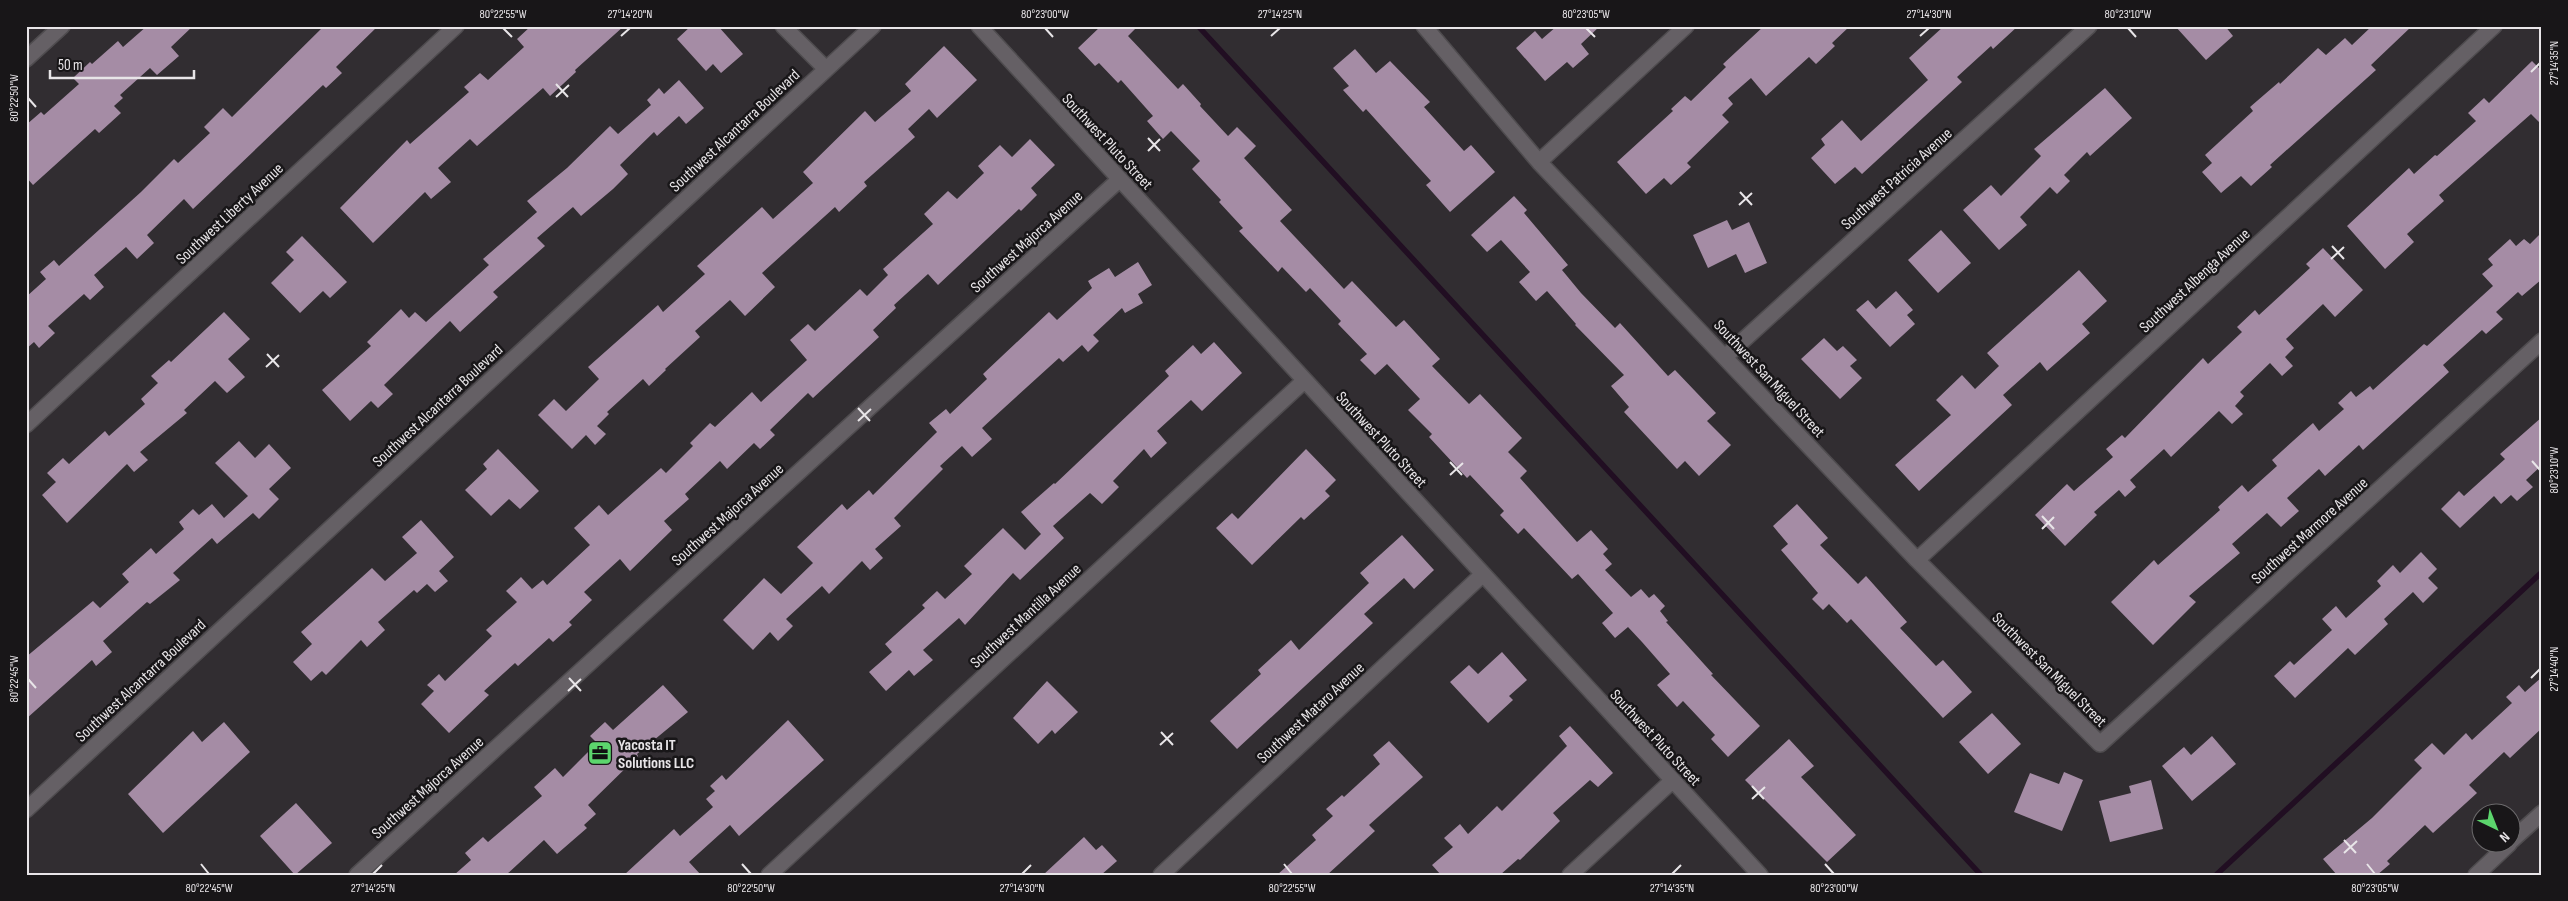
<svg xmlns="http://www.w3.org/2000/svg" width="2568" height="901" viewBox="0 0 2568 901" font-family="'Sofia Sans Condensed',sans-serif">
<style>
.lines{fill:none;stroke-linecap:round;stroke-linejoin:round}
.stream{stroke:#210e22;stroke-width:5.5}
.building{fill:#a58ca5}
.minor-casing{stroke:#4f4c4f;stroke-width:18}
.minor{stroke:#656065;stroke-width:15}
.ticks{fill:none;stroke:#e8e5e8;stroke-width:2}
.labels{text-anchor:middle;stroke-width:5;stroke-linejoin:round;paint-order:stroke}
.street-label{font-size:16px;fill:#e8e5e8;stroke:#181618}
.poi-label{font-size:16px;font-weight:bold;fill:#e8e5e8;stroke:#181618;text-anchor:start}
.neatline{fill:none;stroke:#e8e5e8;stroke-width:2}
.ticks-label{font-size:12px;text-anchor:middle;fill:#e8e5e8}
</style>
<rect width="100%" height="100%" fill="#312d31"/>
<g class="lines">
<!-- stream -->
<path class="stream" d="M1198 26 1981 875
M2216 875 2542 572"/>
</g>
<!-- building -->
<path class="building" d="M147 26H193L171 47 179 56 157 75 150 68 120 95 123 98 114 106 121 113 99 133 95 129 33 185 26 177V125L41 112 44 115 79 84 73 78 90 62 92 64 118 41 123 47Z
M324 26H378L336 67 342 73 326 88 323 85 193 209 184 199 147 235 154 243 137 259 126 247 94 275 104 287 90 300 84 294 48 326 55 333 39 348 34 342 26 349V297L46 279 40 272 54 260 59 266 141 192 174 159 178 163 210 133 204 127 223 108 232 117Z
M531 26H624L575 70 576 72 550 96 543 88 477 146 470 139 438 168 451 182 431 199 425 192 373 243 340 208 407 140 410 144 469 92 464 87 480 73 488 80 524 47 517 39Z
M691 26H718L743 54 721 73 713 64 706 71 677 39Z
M1101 26H1138L1128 36 1178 89 1183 84 1201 104 1200 106 1228 136 1237 127 1256 146 1244 158 1292 210 1280 221 1344 289 1352 281 1396 327 1404 320 1440 359 1432 366 1469 404 1480 394 1522 438 1508 452 1527 471 1520 478 1577 542 1591 530 1608 549 1603 554 1612 564 1605 570 1631 597 1641 589 1649 598 1654 594 1665 606 1660 611 1668 621 1666 622 1713 674 1711 675 1760 726 1728 757 1711 739 1715 735 1683 701 1677 707 1657 685 1670 674 1642 642 1628 627 1615 638 1602 623 1613 613 1578 574 1572 579 1524 528 1518 534 1500 515 1504 511 1470 475 1467 478 1429 437 1432 434 1408 410 1420 399 1387 364 1375 375 1360 360 1367 354 1338 324 1341 321 1310 288 1306 292 1282 267 1278 272 1239 231 1243 228 1219 202 1221 200 1192 169 1200 161 1171 131 1163 139 1147 121 1153 116 1121 80 1118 83 1099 63 1095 66 1078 48Z
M1557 26H1600L1581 44 1589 54 1573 68 1567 62 1545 81 1516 48 1535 31 1542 39Z
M1764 26H1850L1832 43 1835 46 1816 64 1809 57 1766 96 1751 78 1728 98 1733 104 1722 115 1729 122 1687 163 1691 167 1671 185 1664 178 1646 194 1617 162 1673 111 1671 109 1685 96 1691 101 1726 67 1723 64Z
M1944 26H2018L1993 49 1991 46 1957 77 1962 82 1862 174 1855 167 1835 184 1811 158 1825 145 1821 139 1842 120 1861 141 1928 80 1909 58Z
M2175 26H2225L2233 36 2206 60Z
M2372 26H2412L2371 65 2376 70 2270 165 2272 167 2251 186 2241 176 2221 193 2202 172 2212 163 2205 155 2253 111 2250 107 2279 82 2280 84 2318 48 2326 55 2345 38 2352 45Z
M944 46 977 80 937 118 929 109 908 129 915 137 864 182 867 186 839 212 835 207 762 273 775 287 745 316 730 300 695 331 700 337 665 369 666 370 649 386 643 379 607 412 609 414 597 426 606 434 595 445 586 435 572 449 538 415 554 399 566 411 599 379 588 367 658 305 663 312 705 274 697 266 762 207 773 219 813 183 803 172 865 111 875 122 911 91 905 84Z
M1355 49 1376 73 1390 61 1430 102 1424 107 1464 151 1471 145 1495 172 1450 212 1426 185 1431 181 1366 109 1363 112 1343 90 1349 86 1333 68Z
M2532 61 2542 71V125L2531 114 2439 195 2444 201 2407 234 2414 242 2385 269 2347 226 2409 168 2414 174 2435 155 2437 156 2476 121 2468 113 2484 98 2489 103Z
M679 80 704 108 686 124 679 116 657 136 654 132 620 165 628 174 613 189 581 216 573 207 537 238 545 246 493 292 498 297 460 332 450 321 384 385 393 394 378 408 371 401 350 421 322 390 371 346 367 342 401 309 409 318 415 312 426 322 489 265 483 259 537 212 527 201 567 168 610 126 618 134 651 105 647 100 659 88 664 94Z
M2105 88 2132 118 2090 156 2087 152 2064 175 2070 181 2057 194 2050 187 2020 217 2027 225 1999 250 1963 210 1991 185 2001 196 2041 156 2034 149Z
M1030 139 1055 165 1031 188 1037 195 1021 211 1019 209 938 285 928 274 894 305 896 308 873 330 879 337 813 398 808 393 770 430 775 435 760 449 754 443 727 469 720 461 685 494 689 499 664 521 672 530 630 571 620 559 584 592 592 600 569 622 572 625 553 642 549 638 518 666 515 663 484 691 489 695 449 733 421 704 434 691 427 685 439 674 445 681 492 636 486 630 517 602 506 591 521 577 532 589 543 580 547 585 590 545 574 528 599 505 608 515 661 468 666 473 693 446 690 443 710 423 715 427 752 392 761 402 807 360 790 340 808 324 815 331 860 289 867 296 888 275 883 269 933 224 924 214 948 191 957 199 984 173 978 166 1000 145 1012 157Z
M1514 196 1527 210 1524 213 1568 265 1562 270 1581 293 1615 328 1620 323 1668 376 1675 370 1716 413 1707 421 1731 445 1699 476 1685 461 1677 469 1624 412 1629 407 1611 386 1624 375 1575 325 1576 324 1547 291 1536 301 1519 282 1530 272 1501 240 1487 252 1471 235Z
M1727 220 1732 230 1749 222 1767 263 1745 273 1736 254 1708 268 1693 235Z
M1941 230 1971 263 1938 293 1908 260Z
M2542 232V279L2522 296 2518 292 2496 312 2503 319 2486 334 2482 330 2443 365 2449 372 2363 450 2359 445 2325 476 2319 469 2287 498 2299 511 2281 527 2267 513 2232 544 2240 553 2189 596 2196 602 2153 645 2111 602 2154 560 2158 565 2220 510 2218 507 2242 485 2248 492 2277 466 2272 460 2313 423 2319 431 2344 409 2338 403 2351 391 2356 397 2370 386 2373 390 2424 344 2427 346 2493 286 2482 274 2493 265 2488 259 2510 239 2516 246 2524 239 2530 244Z
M302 236 347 282 330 298 323 291 300 313 271 283 294 260 286 252Z
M2323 248 2363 290 2335 317 2323 304 2286 339 2294 348 2285 357 2293 366 2282 376 2270 363 2240 392 2244 396 2235 406 2243 414 2232 424 2219 411 2171 457 2164 449 2130 480 2136 487 2125 497 2119 490 2094 512 2097 515 2065 546 2035 515 2067 484 2074 491 2113 457 2106 449 2122 435 2125 438 2203 358 2208 364 2242 332 2237 327 2255 310 2259 315 2283 293 2310 268 2306 264Z
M1138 262 1152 285 1138 294 1143 303 1125 313 1122 308 1093 335 1099 341 1088 352 1082 345 1063 362 1059 358 982 428 992 439 972 457 962 446 940 466 943 469 894 518 901 526 875 549 883 558 870 570 862 561 829 594 822 586 786 619 793 626 778 641 770 632 753 650 723 620 764 578 781 594 813 563 797 547 842 504 847 510 869 490 873 495 937 432 929 423 946 409 950 414 987 379 983 374 1049 312 1057 320 1092 288 1088 281 1109 268 1115 277Z
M2079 270 2107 301 2082 324 2090 333 2047 371 2040 362 2003 395 2012 405 1919 491 1895 465 1951 415 1936 400 1962 375 1975 389 1999 366 1987 353Z
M1896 291 1913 310 1907 315 1915 324 1890 347 1856 310 1868 300 1876 309Z
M224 312 250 339 228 359 245 377 227 393 215 381 184 410 187 413 140 452 148 460 134 472 127 464 67 523 42 495 56 482 47 473 63 458 69 464 105 431 109 436 145 404 141 399 158 383 151 376 169 360 171 362Z
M1824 338 1837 351 1843 346 1857 360 1850 366 1862 378 1840 399 1801 359Z
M1214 342 1242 373 1202 411 1191 400 1157 431 1167 443 1151 458 1144 449 1113 481 1119 487 1102 504 1090 493 1053 526 1064 538 1020 580 1013 573 965 625 959 618 923 650 933 660 914 676 909 670 886 691 869 672 892 652 885 644 925 608 922 605 937 591 945 599 972 574 964 566 1003 528 1025 550 1041 534 1021 512 1054 483 1055 484 1169 376 1165 371 1193 345 1201 354Z
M2542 417V465L2526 480 2533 487 2517 501 2511 495 2501 504 2494 496 2460 528 2441 509 2459 491 2464 496 2505 459 2500 454Z
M239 441 255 458 269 444 291 468 269 489 279 499 259 519 253 513 217 544 212 538 173 573 180 580 150 604 147 602 103 641 112 652 96 666 92 660 26 719V657L93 601 100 608 129 582 122 574 151 548 156 554 184 529 179 522 193 509 199 515 212 504 224 518 248 496 215 463Z
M498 449 539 491 520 509 509 499 491 516 465 490 487 469 483 464Z
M1306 449 1336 480 1325 491 1330 496 1304 520 1301 517 1252 565 1216 528 1232 513 1238 519Z
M1797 504 1828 538 1820 545 1858 584 1866 576 1907 622 1900 628 1936 666 1943 660 1972 692 1943 718 1851 619 1847 623 1829 604 1823 610 1812 599 1818 593 1781 550 1788 544 1773 526Z
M421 520 454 557 439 571 448 581 435 592 427 584 417 593 414 590 378 622 385 630 367 647 361 640 326 675 322 671 311 681 293 662 312 644 301 632 372 568 385 581 417 553 402 537Z
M1402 535 1434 570 1414 589 1404 578 1364 614 1373 623 1237 749 1210 721 1261 674 1258 670 1291 640 1299 650 1369 583 1360 573Z
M2421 552 2437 569 2428 578 2438 588 2423 603 2413 592 2384 619 2388 624 2355 655 2348 648 2295 698 2274 676 2290 661 2294 665 2332 630 2322 619 2336 606 2346 618 2381 586 2377 581 2393 565 2400 573Z
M1502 652 1527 680 1509 696 1513 700 1488 723 1450 682 1469 665 1478 674Z
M2542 677V728L2510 758 2504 752 2469 785 2477 793 2433 833 2425 825 2387 861 2390 864 2377 875H2337L2323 859 2372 818 2422 768 2414 760 2432 743 2444 755 2466 733 2472 740 2512 703 2506 697 2519 685 2525 692Z
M1047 681 1078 712 1055 734 1052 730 1038 744 1013 718Z
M663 685 688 712 637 754 638 756 588 805 596 814 584 825 587 828 557 854 544 840 506 875H454L471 860 465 853 483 837 488 842 542 796 534 787 555 768 563 777 597 743 590 736 605 722 613 730Z
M1992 713 2021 744 1988 774 1959 742Z
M788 720 824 760 739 836 730 825 689 862 701 875H624L674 829 680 836 713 807 706 799 715 791 710 786 722 775 726 780Z
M224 722 250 752 163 833 128 794 193 731 202 742Z
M1570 726 1613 773 1598 787 1590 780 1553 813 1560 821 1520 860 1518 859 1500 875H1441L1432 865 1453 847 1444 838 1460 824 1468 834 1497 806 1502 811 1567 746 1559 736Z
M2212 736 2236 764 2192 801 2162 766 2184 747 2191 755Z
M1789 739 1814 766 1801 777 1856 835 1827 862 1745 780Z
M1389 741 1423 777 1369 825 1375 831 1327 875H1277L1316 840 1312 835 1333 816 1326 809 1342 795 1344 797 1380 764 1373 755Z
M2064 772 2083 780 2062 831 2014 812 2030 773 2059 784Z
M2151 780 2163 829 2110 842 2099 801 2131 793 2129 786Z
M296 803 332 843 295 875 260 836Z
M1084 837 1096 850 1102 845 1117 861 1101 875H1043Z"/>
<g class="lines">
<defs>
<path id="minor" d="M783 26 826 69
M979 26 1760 875
M1424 26 1539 162 1917 560 2100 744 2542 341
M26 59 62 26
M1539 162 1686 26
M1726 356 2089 26
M26 425 456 26
M1917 560 2494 26
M26 810 873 26
M2510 842 2542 813
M357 875 1120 179
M769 875 1304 381
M1161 875 1482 575
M1570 875 1672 781
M2476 875 2509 844"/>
</defs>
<!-- minor casing -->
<use href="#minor" class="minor-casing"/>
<!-- minor -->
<use href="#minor" class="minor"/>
</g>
<!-- ticks -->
<path class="ticks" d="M503 28 512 37M1045 28 1053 37M1586 28 1595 37M2128 28 2136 37M621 36 630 28M1271 36 1280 28M1920 36 1929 28M2531 72 2540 63M556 84 568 97M556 97 569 85M28 98 36 107M1148 138 1160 151M1148 151 1160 139M1740 192 1752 205M1739 205 1752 193M2332 246 2344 259M2331 259 2344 247M267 354 279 367M266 367 279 355M858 408 870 421M858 421 871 409M2532 461 2540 470M1450 462 1462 475M1450 475 1463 463M2042 516 2054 529M2042 529 2054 517M569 678 581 691M2531 678 2540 669M28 679 36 688M568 691 581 679M1161 732 1173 745M1160 745 1173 733M1752 786 1764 799M1752 799 1765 787M2344 840 2356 853M2344 853 2357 841M201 864 209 874M742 864 751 874M1284 864 1292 874M1825 864 1834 874M2367 864 2375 874M373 874 382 865M1022 874 1031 865M1672 874 1681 865"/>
<!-- icons -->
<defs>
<symbol id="office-square" viewBox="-11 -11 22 22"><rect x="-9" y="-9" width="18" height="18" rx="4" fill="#5cd56d" stroke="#181618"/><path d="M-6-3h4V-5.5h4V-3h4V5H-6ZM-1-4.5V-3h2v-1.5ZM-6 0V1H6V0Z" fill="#111"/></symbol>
</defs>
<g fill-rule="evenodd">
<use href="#office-square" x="586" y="739" width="28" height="28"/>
</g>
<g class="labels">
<!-- street labels -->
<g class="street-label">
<text transform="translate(734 130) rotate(-43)" y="6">Southwest Alcantarra Boulevard</text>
<text transform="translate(1108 141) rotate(47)" y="6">Southwest Pluto Street</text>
<text transform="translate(1896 178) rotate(-42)" y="6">Southwest Patricia Avenue</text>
<text transform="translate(229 213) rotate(-43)" y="6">Southwest Liberty Avenue</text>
<text transform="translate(1026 241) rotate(-42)" y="6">Southwest Majorca Avenue</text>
<text transform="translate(2194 280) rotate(-43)" y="6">Southwest Albenga Avenue</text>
<text transform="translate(1770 378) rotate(47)" y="6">Southwest San Miguel Street</text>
<text transform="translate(437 405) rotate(-43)" y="6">Southwest Alcantarra Boulevard</text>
<text transform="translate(1382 439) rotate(47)" y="6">Southwest Pluto Street</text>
<text transform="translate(727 514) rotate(-42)" y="6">Southwest Majorca Avenue</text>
<text transform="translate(2309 530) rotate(-42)" y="6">Southwest Marmore Avenue</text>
<text transform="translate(1025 615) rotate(-43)" y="6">Southwest Mantilla Avenue</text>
<text transform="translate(2050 669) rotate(45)" y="6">Southwest San Miguel Street</text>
<text transform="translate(140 680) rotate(-43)" y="6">Southwest Alcantarra Boulevard</text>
<text transform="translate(1310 712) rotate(-43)" y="6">Southwest Mataro Avenue</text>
<text transform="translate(1656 737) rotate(47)" y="6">Southwest Pluto Street</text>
<text transform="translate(427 787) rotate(-42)" y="6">Southwest Majorca Avenue</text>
</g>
<!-- poi labels -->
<g class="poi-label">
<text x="618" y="750">Yacosta IT<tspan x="618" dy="18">Solutions LLC</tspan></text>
</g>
</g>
<!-- border -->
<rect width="2568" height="901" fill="none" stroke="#181618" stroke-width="55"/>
<!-- north arrow -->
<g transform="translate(2496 828) rotate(137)"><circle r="24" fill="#181618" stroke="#6b696b"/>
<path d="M0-4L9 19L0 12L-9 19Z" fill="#5cd56d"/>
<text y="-8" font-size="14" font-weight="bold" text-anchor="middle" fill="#e8e5e8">N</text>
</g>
<!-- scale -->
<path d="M50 70v8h144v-8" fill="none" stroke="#e8e5e8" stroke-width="2.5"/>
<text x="58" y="70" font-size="15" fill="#e8e5e8" stroke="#181618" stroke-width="4" paint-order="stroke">50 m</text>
<rect x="28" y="28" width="2512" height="846" class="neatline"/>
<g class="ticks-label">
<text x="503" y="18">80°22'55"W</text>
<text x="630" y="18">27°14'20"N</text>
<text x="1045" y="18">80°23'00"W</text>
<text x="1280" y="18">27°14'25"N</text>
<text x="1586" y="18">80°23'05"W</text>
<text x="1929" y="18">27°14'30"N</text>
<text x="2128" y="18">80°23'10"W</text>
<text transform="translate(2554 63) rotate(-90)" y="4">27°14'35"N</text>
<text transform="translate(14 98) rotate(-90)" y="4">80°22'50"W</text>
<text transform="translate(2554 470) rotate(-90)" y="4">80°23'10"W</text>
<text transform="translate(2554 669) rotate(-90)" y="4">27°14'40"N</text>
<text transform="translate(14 679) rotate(-90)" y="4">80°22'45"W</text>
<text x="209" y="892">80°22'45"W</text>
<text x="373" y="892">27°14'25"N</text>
<text x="751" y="892">80°22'50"W</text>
<text x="1022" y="892">27°14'30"N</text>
<text x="1292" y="892">80°22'55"W</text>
<text x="1672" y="892">27°14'35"N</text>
<text x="1834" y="892">80°23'00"W</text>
<text x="2375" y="892">80°23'05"W</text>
</g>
</svg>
